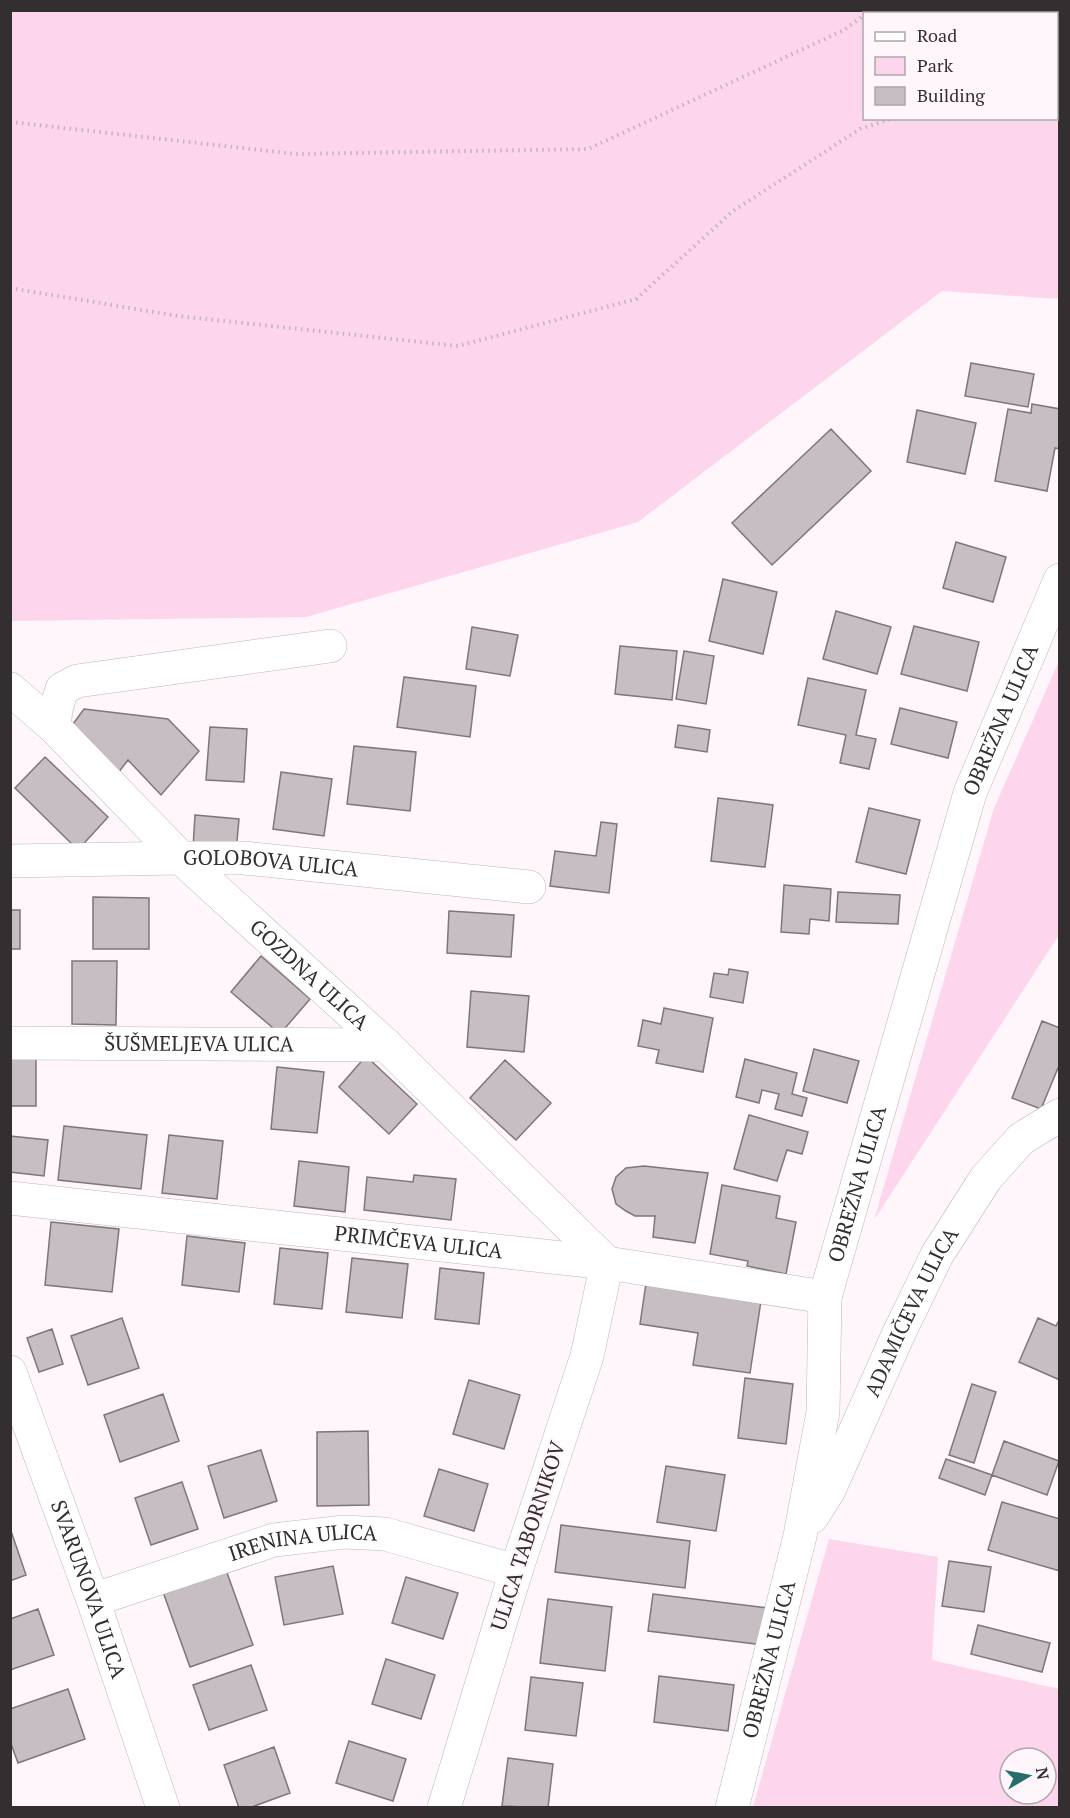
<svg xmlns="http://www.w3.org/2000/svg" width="1070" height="1818" viewBox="0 0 1070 1818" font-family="'PT Serif',serif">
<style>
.green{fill:#fdd6ed;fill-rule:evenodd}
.building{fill:#c6bec2;stroke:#7d767a;stroke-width:1.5}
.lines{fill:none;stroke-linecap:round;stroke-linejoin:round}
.minor-casing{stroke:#beb6bb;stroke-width:34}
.path{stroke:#bdb7bb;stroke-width:4;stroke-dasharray:1.5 4.5;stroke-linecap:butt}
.minor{stroke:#fff;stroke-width:33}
.labels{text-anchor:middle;stroke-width:5;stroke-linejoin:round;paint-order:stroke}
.street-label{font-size:21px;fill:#332f31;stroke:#fef6fb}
</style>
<rect width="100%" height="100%" fill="#fef6fb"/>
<!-- green -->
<path class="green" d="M10 11H1059V299L942 291 638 522 306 617 11 621ZM864 14H1056V118H864Z
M1059 661V935L874 1220 994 808Z
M829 1539 938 1557 932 1660 1059 1689V1807H753ZM1010 1758H1046V1794H1010Z"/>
<!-- building -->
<path class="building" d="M971 363 1034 374 1028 407 965 396Z
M1032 404 1060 409V449L1055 448 1047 491 995 481 1008 409 1031 413Z
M917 410 976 423 965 474 907 462Z
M831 429 871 471 772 565 732 523Z
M956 542 1006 557 993 602 943 588Z
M723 579 777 592 763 654 709 641Z
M836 611 891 627 877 674 823 659Z
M914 626 979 642 967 691 901 674Z
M472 627 518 635 510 676 466 669Z
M620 646 677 651 672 700 615 694Z
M684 651 714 656 706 704 676 699Z
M404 677 476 686 470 737 397 727Z
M808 678 866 690 856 735 876 739 869 769 840 763 846 735 798 725Z
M900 708 957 722 948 758 891 744Z
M84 709 168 719 199 751 161 795 128 760 118 773 73 724Z
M678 725 710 730 707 752 675 747Z
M210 727 247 729 244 782 206 780Z
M354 746 416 752 410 811 347 804Z
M45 757 108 817 78 850 15 788Z
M281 772 332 779 324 836 273 829Z
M718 798 773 805 765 867 711 861Z
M869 808 920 820 906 874 856 862Z
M195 815 239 819 236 852 193 848Z
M601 822 617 824 609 893 550 886 555 851 596 856Z
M784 885 831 889 829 921 810 919 809 934 781 932Z
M838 892 900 895 898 924 836 922Z
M93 897 149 898V949H93Z
M10 910H20V949H10Z
M449 911 514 915 511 957 447 953Z
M261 956 310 999 280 1034 231 992Z
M72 961H117L116 1025 72 1024Z
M729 969 748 972 743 1003 710 997 714 973 728 975Z
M471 991 529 996 524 1052 467 1047Z
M664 1008 713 1018 703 1072 656 1063 659 1050 638 1046 643 1020 661 1024Z
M1042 1021 1060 1028V1063L1041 1109 1012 1098Z
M814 1049 859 1061 847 1103 803 1091Z
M366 1056 417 1104 389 1134 339 1087Z
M10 1059H36V1106H10Z
M745 1059 797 1073 792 1094 807 1098 802 1116 775 1109 779 1094 762 1090 759 1103 736 1097Z
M505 1060 551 1103 516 1140 470 1098Z
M277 1067 324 1072 317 1133 271 1129Z
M749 1115 808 1132 802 1154 787 1150 777 1181 734 1169Z
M64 1126 147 1135 141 1189 58 1180Z
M169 1135 223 1141 217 1199 162 1193Z
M10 1136 48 1140 44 1176 10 1172Z
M299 1161 349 1167 345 1212 294 1206Z
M644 1166 708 1173 695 1243 653 1237 655 1216H635L626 1211 616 1204 612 1189 616 1177 626 1168Z
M414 1175 456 1179 451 1220 364 1210 367 1177 413 1182Z
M722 1185 780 1196 776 1218 796 1222 786 1274 747 1266 748 1261 710 1254Z
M51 1222 119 1229 112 1292 45 1285Z
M187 1236 245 1243 239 1292 182 1285Z
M280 1248 328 1253 322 1309 274 1304Z
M352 1258 408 1264 402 1318 346 1312Z
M440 1268 484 1273 479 1324 435 1319Z
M646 1283 761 1301 750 1373 693 1365 698 1333 640 1324Z
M122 1318 139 1368 88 1385 71 1336Z
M1038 1318 1056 1326 1060 1318V1380L1019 1362Z
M52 1329 63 1364 39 1372 27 1338Z
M745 1378 793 1384 786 1444 738 1438Z
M469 1380 520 1395 504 1449 453 1434Z
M972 1384 996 1392 974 1463 949 1455Z
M163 1394 179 1441 120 1462 104 1415Z
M368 1431 369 1505 317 1506V1432Z
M1004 1441 1059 1461 1047 1495 992 1475Z
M261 1450 277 1501 224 1518 208 1466Z
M946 1459 992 1475 985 1495 939 1478Z
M666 1466 725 1475 716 1531 657 1522Z
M439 1469 488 1484 474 1531 424 1516Z
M182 1482 198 1529 151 1545 135 1498Z
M1002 1502 1060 1519V1571L988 1550Z
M561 1525 690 1541 685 1588 555 1572Z
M10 1528 26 1575 10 1581Z
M949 1561 991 1567 984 1612 942 1606Z
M333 1566 343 1614 284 1625 275 1577Z
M226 1570 253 1645 190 1667 163 1592Z
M406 1577 458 1593 443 1639 392 1623Z
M653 1594 769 1608 765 1645 648 1631Z
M548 1599 612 1607 605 1671 540 1663Z
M38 1609 54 1655 10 1670V1619Z
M978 1625 1050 1643 1042 1672 971 1654Z
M386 1659 435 1675 421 1719 372 1704Z
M251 1665 267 1710 209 1730 193 1685Z
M659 1676 734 1685 728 1731 654 1722Z
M531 1677 583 1683 576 1736 525 1730Z
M68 1689 85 1739 18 1763 10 1741V1709Z
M349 1741 406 1759 393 1801 336 1783Z
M274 1747 290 1793 249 1808H239L224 1765Z
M508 1758 553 1764 548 1808 502 1806Z"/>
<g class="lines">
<defs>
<g id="minor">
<path id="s1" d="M10 689 54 727 181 858 386 1045 607 1263 587 1356 516 1571 444 1808"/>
<path d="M54 727 56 709 62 689 77 681 330 646"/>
<path id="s2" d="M10 861 181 858H244L529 887"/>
<path id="s3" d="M10 1043 386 1045"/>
<path id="s4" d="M10 1198 607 1263 825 1297"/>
<path id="s5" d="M10 1372 93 1600 163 1808"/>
<path id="s6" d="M812 1517 829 1490 899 1333 937 1255 986 1178 1021 1139 1060 1115"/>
<path id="s7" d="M93 1600 274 1540 344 1532 385 1534 516 1571"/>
<path id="s8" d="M732 1808 800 1536 823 1412 825 1297 970 793 1060 580"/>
</g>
</defs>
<!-- minor casing -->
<use href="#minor" class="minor-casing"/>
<!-- path -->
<path class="path" d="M867 14 871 10
M980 14 981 10
M10 122 296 154 588 149 844 30 864 15
M10 288 178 316 458 346 636 299 733 211 860 129 894 118"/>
<!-- minor -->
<use href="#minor" class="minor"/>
</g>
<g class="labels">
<!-- street labels -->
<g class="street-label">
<text dy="7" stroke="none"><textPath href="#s8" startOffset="1125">OBREŽNA ULICA</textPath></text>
<text dy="7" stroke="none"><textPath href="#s2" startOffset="261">GOLOBOVA ULICA</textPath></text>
<text dy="7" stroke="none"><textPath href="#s1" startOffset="414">GOZDNA ULICA</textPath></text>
<text dy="7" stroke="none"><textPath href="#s3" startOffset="189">ŠUŠMELJEVA ULICA</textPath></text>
<text dy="7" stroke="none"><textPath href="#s8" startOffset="639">OBREŽNA ULICA</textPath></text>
<text dy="7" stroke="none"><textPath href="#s4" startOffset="411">PRIMČEVA ULICA</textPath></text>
<text dy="7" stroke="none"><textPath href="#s6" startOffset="228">ADAMIČEVA ULICA</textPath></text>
<text transform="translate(528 1536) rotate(-72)" y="7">ULICA TABORNIKOV</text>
<text dy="7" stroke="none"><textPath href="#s7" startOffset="219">IRENINA ULICA</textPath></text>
<text dy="7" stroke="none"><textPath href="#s5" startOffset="231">SVARUNOVA ULICA</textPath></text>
<text dy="7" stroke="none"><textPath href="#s8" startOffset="153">OBREŽNA ULICA</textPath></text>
</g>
</g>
<!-- border -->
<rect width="1070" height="1818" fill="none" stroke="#332f31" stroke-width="24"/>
<!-- legend -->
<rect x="863" y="12" width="195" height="108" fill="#fef6fb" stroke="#ada6aa" stroke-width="1.5"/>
<rect x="875" y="32" width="30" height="9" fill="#ffffff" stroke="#ada6aa" stroke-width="1.5"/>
<text x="917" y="42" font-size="18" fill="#332f31">Road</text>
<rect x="875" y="57" width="30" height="18" fill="#fdd6ed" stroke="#ada6aa" stroke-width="1.5"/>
<text x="917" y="72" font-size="18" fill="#332f31">Park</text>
<rect x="875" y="87" width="30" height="18" fill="#c6bec2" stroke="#ada6aa" stroke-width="1.5"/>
<text x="917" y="102" font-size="18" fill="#332f31">Building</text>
<!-- north arrow -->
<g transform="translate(1028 1776) rotate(80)"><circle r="28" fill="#fef6fb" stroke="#ada6aa" stroke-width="1.5"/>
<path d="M0-4.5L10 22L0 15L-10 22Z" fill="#246f6e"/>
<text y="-9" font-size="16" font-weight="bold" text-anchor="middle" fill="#332f31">N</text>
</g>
</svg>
